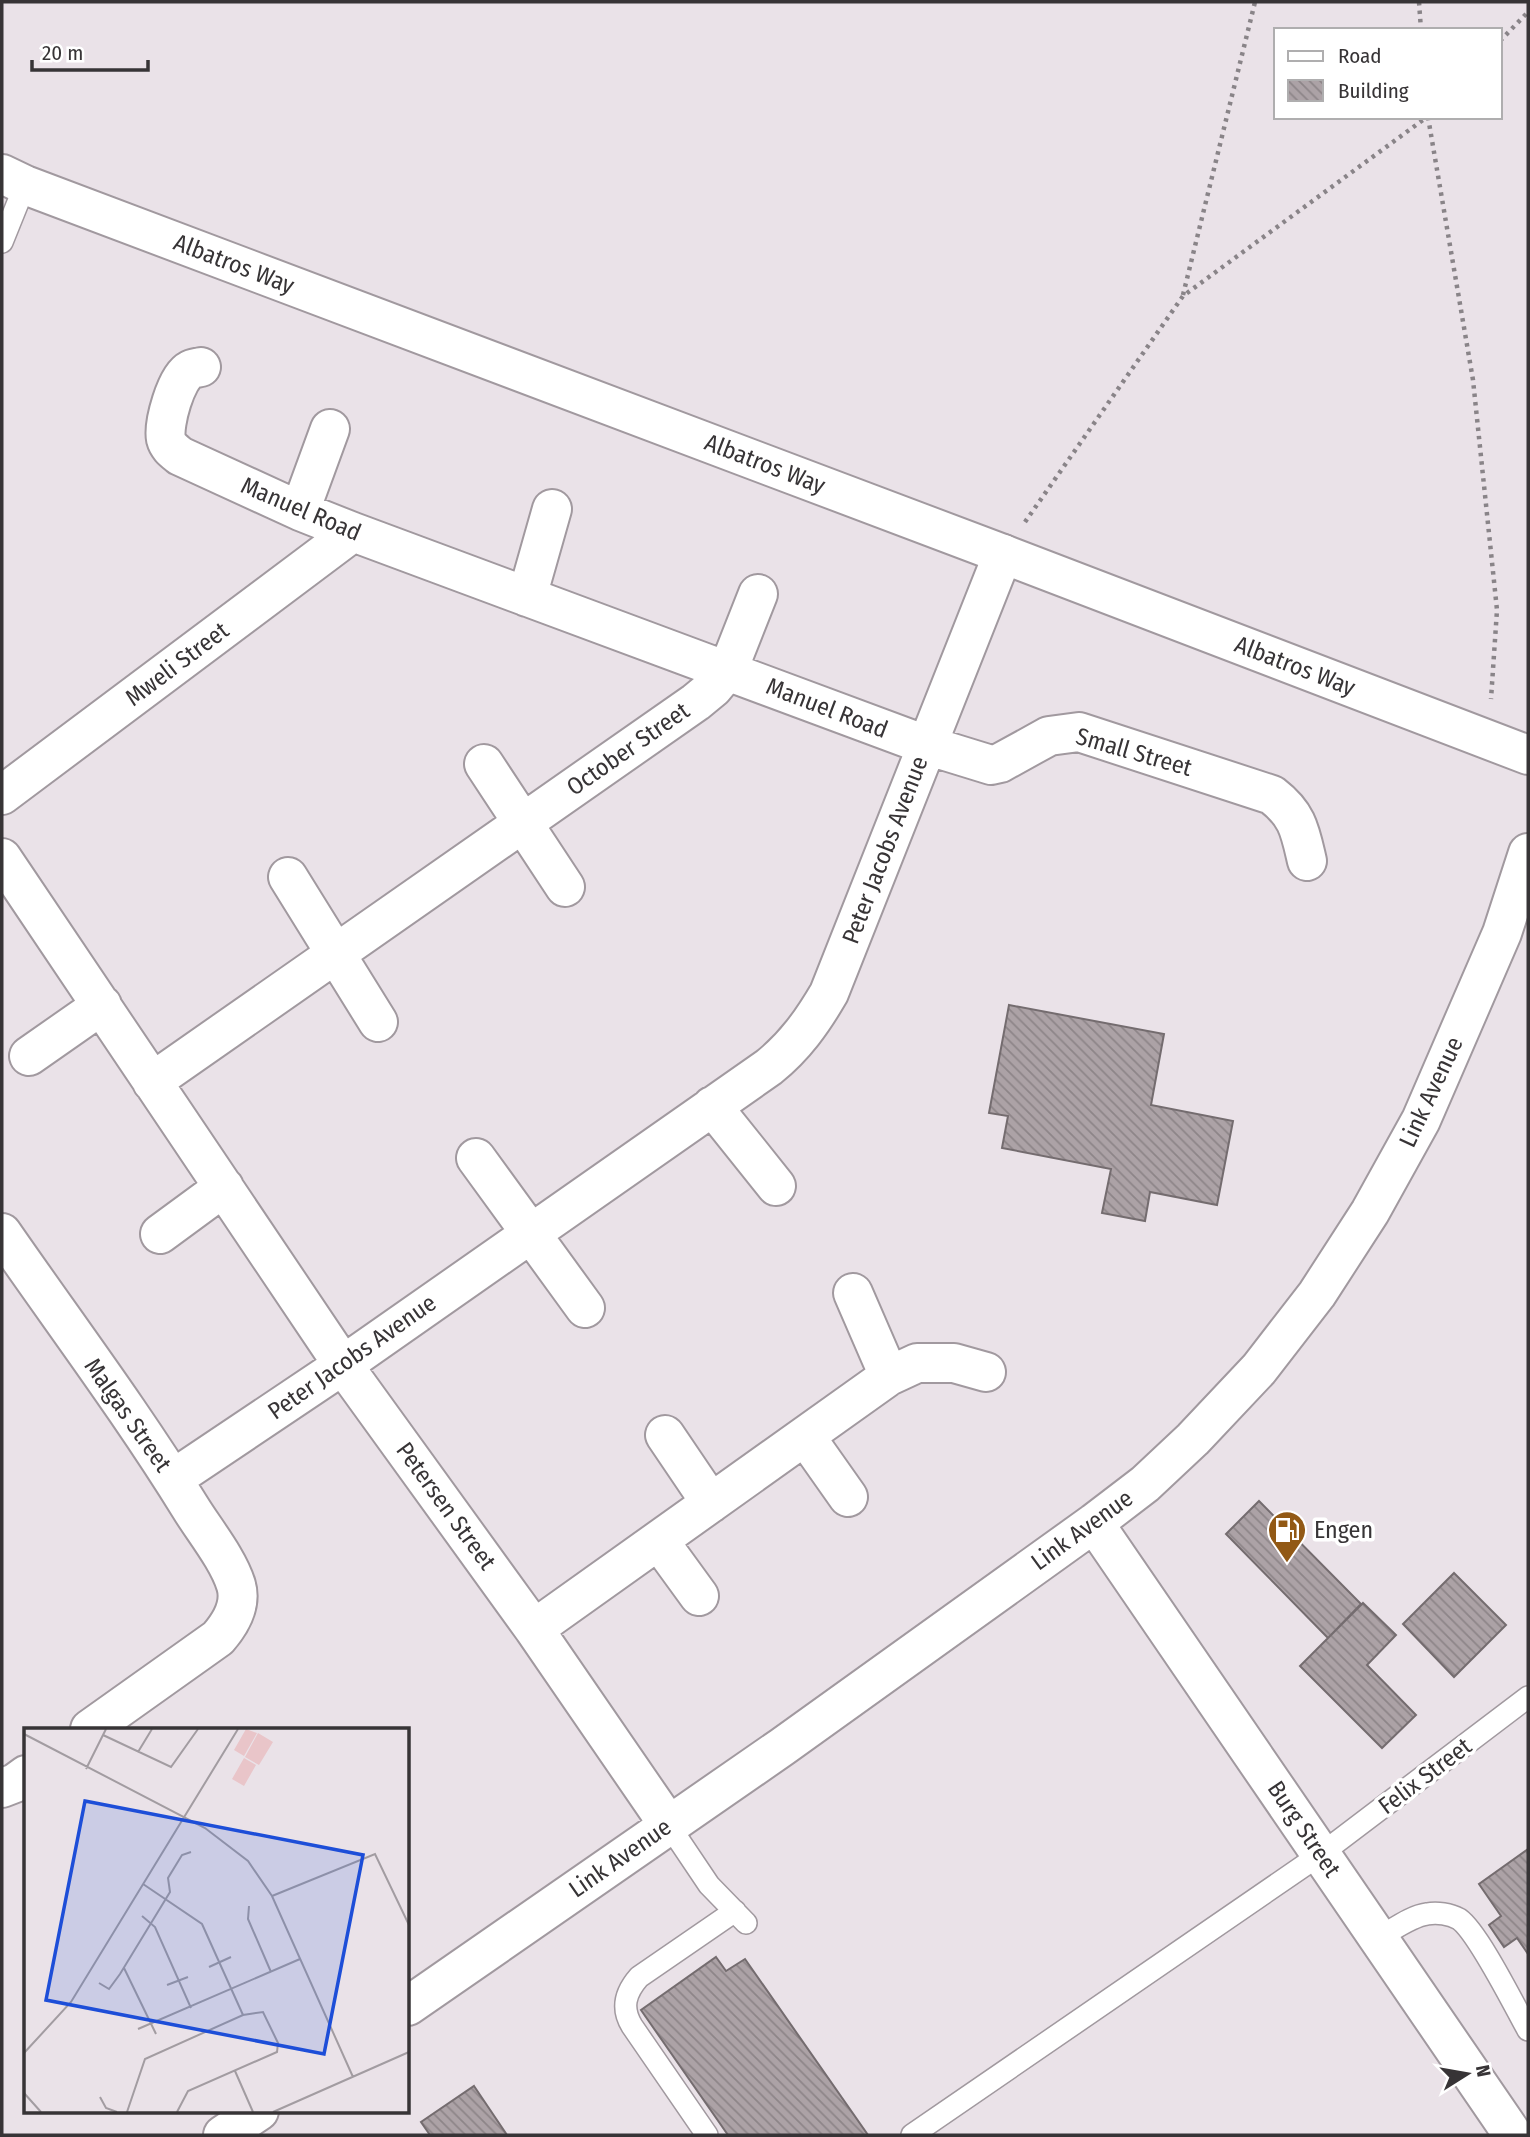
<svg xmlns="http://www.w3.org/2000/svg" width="1530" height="2137" viewBox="0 0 1530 2137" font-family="'Fira Sans Condensed',sans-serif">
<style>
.building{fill:url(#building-back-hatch);stroke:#746c6f;stroke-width:2}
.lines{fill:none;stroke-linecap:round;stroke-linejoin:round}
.service-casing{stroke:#a1999f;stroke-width:24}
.minor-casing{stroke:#a1999f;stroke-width:42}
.tertiary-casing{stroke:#a1999f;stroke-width:42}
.path{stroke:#898488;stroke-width:4.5;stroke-dasharray:3.5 5;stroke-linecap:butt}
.service{stroke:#fff;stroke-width:21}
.minor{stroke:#fff;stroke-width:38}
.tertiary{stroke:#fff;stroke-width:38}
.labels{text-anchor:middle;stroke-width:7;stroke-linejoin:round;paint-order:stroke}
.street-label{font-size:24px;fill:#373436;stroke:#fff}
.poi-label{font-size:24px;fill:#373436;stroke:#fff;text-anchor:start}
.inset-road{fill:none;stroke:#a29ca1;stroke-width:2}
.view{fill:#1d4ed8;fill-opacity:0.15;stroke:#1d4ed8;stroke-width:3.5}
.inset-edge{fill:none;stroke:#373436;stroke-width:3.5}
</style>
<defs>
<pattern id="building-back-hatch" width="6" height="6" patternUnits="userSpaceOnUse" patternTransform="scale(1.75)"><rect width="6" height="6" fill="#aca2a6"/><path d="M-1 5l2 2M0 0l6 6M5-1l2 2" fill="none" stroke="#8d8588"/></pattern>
</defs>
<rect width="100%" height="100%" fill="#eae2e8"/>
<!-- building -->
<path class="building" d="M1009 1005 1164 1034 1151 1105 1233 1121 1217 1205 1150 1192 1145 1221 1102 1213 1111 1169 1002 1148 1008 1116 989 1113Z
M1259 1501 1361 1604 1328 1638 1226 1534Z
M1454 1573 1506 1625 1454 1677 1403 1624Z
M1363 1603 1396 1635 1367 1665 1416 1715 1382 1748 1300 1666Z
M1528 1849V1954L1517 1938 1504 1947 1489 1925 1501 1916 1479 1884Z
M716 1957 726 1971 745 1959 868 2135H728L641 2010Z
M474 2086 507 2135H430L421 2122Z"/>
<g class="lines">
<defs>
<path id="service" d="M2 242 25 185
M668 1824 709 1885 746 1923
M1378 1938C1393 1930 1411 1916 1427 1914 1437 1912 1450 1914 1459 1919 1478 1932 1515 2007 1528 2030
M707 2135 632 2026C621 2008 625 1993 639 1977L735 1911
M912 2135 1321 1854 1528 1697"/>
<path id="minor" d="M201 367C197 368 193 368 190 370 176 377 163 424 166 439 168 447 174 451 180 456L300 511 353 532 926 745 991 765 1000 763 1049 736 1079 732 1272 795C1298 815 1300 831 1307 861
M300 511 330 429
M527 597 552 509
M484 764 565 887
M2 795 353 532
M2 858 343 1365 534 1629 668 1824
M288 877 378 1022
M29 1056 102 1005
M152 1082 696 702 713 688 728 670 758 594
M712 1106 776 1186
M476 1158 585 1308
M2 1233C65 1324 132 1413 190 1507 204 1530 228 1559 236 1585 242 1605 231 1623 218 1638L90 1729
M160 1234 224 1187
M853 1293 889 1376
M665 1435 711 1503
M805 1436 848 1497
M173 1479 343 1365 769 1067C795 1046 812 1022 829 993L1003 554
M1094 1523 1513 2135
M659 1541 699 1596
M534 1629 889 1376 917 1363H954L986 1372
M2 1788 15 1783 26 1775
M408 2006 782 1747 1094 1523 1145 1484 1193 1439 1259 1369 1317 1294 1370 1212 1421 1120 1502 933 1528 853
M223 2135 259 2111"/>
<path id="tertiary" d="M2 174 25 185 1003 554 1528 755"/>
</defs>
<!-- service casing -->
<use href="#service" class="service-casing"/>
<!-- minor casing -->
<use href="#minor" class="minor-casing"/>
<!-- tertiary casing -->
<use href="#tertiary" class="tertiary-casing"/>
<!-- path -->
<path class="path" d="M1419 2 1421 30
M1500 41 1528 12
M1428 117 1473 380 1497 610 1491 699
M1183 295 1255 2
M1025 522 1183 296 1427 117"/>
<!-- service -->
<use href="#service" class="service"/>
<!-- minor -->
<use href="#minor" class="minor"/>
<!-- tertiary -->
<use href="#tertiary" class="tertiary"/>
</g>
<!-- icons -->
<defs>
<symbol id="fuel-pin" viewBox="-11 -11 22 30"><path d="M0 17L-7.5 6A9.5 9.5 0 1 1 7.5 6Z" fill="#925915" stroke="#fff"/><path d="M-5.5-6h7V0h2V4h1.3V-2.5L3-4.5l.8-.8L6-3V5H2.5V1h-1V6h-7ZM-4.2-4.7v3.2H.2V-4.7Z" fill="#fff"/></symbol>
</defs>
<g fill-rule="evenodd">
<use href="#fuel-pin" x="1265" y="1508" width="44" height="60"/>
</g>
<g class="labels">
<!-- street labels -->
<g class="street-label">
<text transform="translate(234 264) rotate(21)" y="8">Albatros Way</text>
<text transform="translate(765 464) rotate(21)" y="8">Albatros Way</text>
<text transform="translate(301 509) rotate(23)" y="8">Manuel Road</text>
<text transform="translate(177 664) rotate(-37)" y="8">Mweli Street</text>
<text transform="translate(1295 666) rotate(21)" y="8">Albatros Way</text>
<text transform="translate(827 708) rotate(21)" y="8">Manuel Road</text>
<text transform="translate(628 749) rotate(-35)" y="8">October Street</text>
<text transform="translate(1134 752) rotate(16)" y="8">Small Street</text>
<text transform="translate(885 850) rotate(-69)" y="8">Peter Jacobs Avenue</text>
<text transform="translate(1431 1092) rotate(-65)" y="8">Link Avenue</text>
<text transform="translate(352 1357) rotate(-35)" y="8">Peter Jacobs Avenue</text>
<text transform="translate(128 1415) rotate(55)" y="8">Malgas Street</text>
<text transform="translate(446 1506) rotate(54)" y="8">Petersen Street</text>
<text transform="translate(1082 1530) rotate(-36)" y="8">Link Avenue</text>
<text transform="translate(1425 1776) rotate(-37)" y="8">Felix Street</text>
<text transform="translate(1304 1829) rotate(56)" y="8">Burg Street</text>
<text transform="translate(620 1858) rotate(-35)" y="8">Link Avenue</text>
</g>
<!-- poi labels -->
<g class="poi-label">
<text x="1314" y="1538">Engen</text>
</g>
</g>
<!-- overview -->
<g transform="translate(24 1728)">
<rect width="385" height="385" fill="#eae2e8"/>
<path d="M222 1 233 5 220 28 210 22ZM234 5 249 14 235 37 221 29ZM220 30 232 37 220 58 208 51Z" fill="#e9c5c9"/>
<path class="inset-road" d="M0 6 181 100 224 133 248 168 329 349M79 7 147 39 174 1M114 24 128 1M62 41 82 1M119 156 178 196 219 287M248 168 351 126 385 197M225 178 224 191 247 244M118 188 131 199 167 280M185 239 207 229M100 240 132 306M75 255 85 261 96 246 146 164 144 150 158 127 167 124M143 257 164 249M114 301 276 231M0 325 47 274 214 1M211 343 229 384M0 365 17 384M76 369 82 380 93 384M103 384 121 331 219 287 239 284 254 315 253 324 164 363 153 384M249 384 385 324"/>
<path class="view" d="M61 73 339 127 300 326 22 272Z"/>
<rect width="385" height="385" class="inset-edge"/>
</g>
<!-- border -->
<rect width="1530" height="2137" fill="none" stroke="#373436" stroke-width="7"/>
<!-- legend -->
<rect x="1274" y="28" width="228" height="91" fill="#ffffff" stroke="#afaeaf" stroke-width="2"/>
<rect x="1288" y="51" width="35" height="10" fill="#ffffff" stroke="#afaeaf" stroke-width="2"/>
<text x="1338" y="63" font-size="21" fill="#373436">Road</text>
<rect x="1288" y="80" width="35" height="21" fill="url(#building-back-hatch)" stroke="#afaeaf" stroke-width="2"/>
<text x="1338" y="98" font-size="21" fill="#373436">Building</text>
<!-- north arrow -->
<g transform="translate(1467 2074) rotate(79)" stroke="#ffffff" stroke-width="5" paint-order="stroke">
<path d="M0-5L12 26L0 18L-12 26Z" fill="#373436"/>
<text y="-10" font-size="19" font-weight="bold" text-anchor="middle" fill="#373436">N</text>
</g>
<!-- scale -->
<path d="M32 60v10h116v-10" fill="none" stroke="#373436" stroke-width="3.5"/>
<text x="42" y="60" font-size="21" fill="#373436" stroke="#ffffff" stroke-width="5" paint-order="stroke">20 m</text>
</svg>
